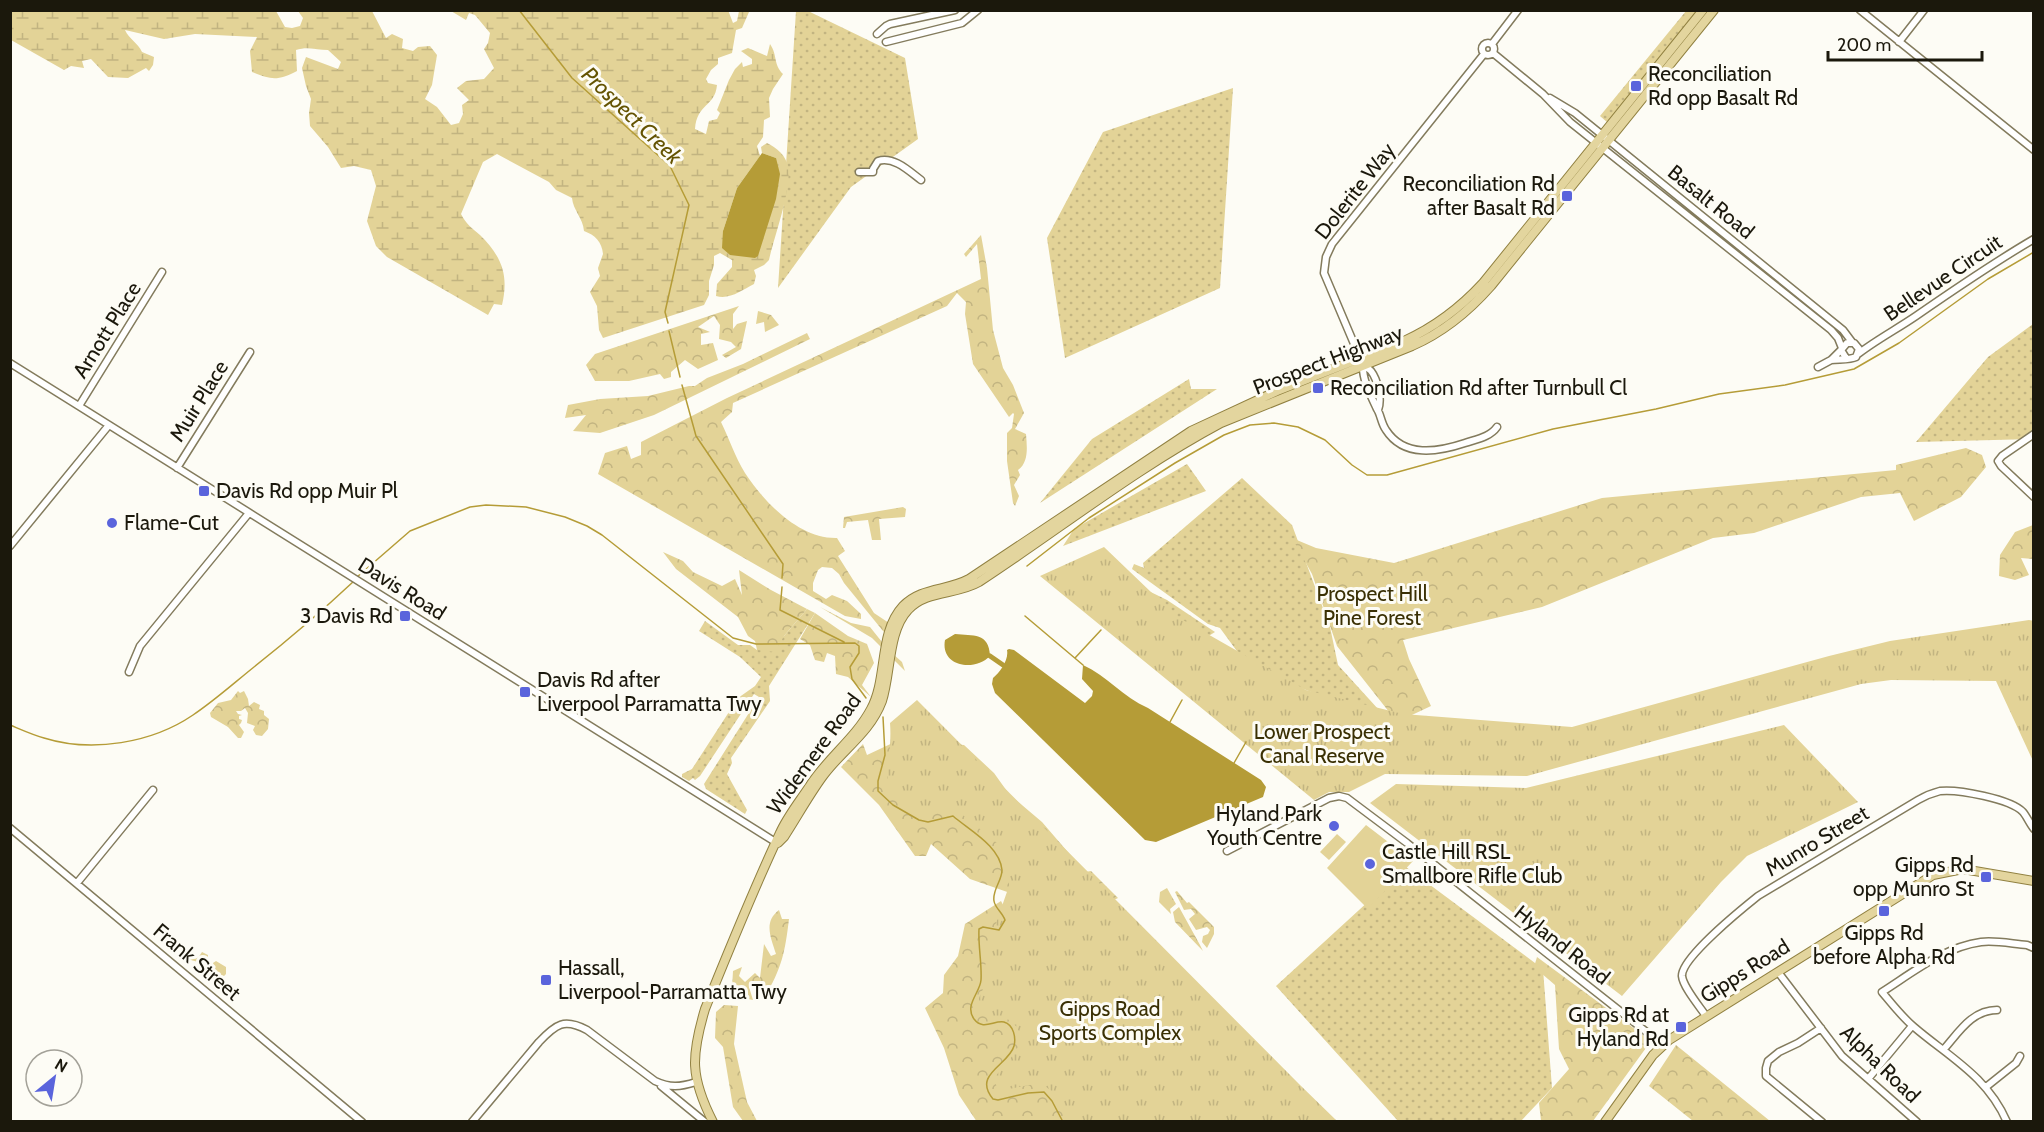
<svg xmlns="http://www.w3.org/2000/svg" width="2044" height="1132" viewBox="0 0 2044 1132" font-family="Cabin,sans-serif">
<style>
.grass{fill:url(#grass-dots)}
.forest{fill:url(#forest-crowns)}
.wetland{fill:url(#wetland-marsh)}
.park{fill:url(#park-tufts)}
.garden{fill:#e3d397}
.water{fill:#b59c37}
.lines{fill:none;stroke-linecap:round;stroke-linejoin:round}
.stream{stroke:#b59c37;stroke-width:1.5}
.canal{stroke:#b59c37;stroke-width:5}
.minor-casing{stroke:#837b5d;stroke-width:9}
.major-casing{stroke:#918141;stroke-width:10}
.minor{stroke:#fff;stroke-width:6}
.major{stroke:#e3d59e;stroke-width:8}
.poi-dot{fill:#5a64dc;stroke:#fdfcf5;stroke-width:2}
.labels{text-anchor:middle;stroke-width:6;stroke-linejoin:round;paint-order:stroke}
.poi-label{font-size:21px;fill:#1b180c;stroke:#fdfcf5;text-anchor:start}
.street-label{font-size:21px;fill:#1b180c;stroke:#fdfcf5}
.park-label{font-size:21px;fill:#3a3004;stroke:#fdfcf5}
.water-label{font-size:22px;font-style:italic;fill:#645302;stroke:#fdfcf5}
</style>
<defs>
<pattern id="grass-dots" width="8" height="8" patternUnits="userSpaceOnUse" patternTransform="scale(1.5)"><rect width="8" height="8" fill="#e3d397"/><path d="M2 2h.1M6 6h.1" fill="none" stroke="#c2b481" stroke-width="1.8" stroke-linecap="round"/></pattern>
<pattern id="forest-crowns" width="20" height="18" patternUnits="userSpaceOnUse" patternTransform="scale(1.5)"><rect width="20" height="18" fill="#e3d397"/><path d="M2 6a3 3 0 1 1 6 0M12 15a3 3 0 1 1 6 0" fill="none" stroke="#c2b481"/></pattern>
<pattern id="wetland-marsh" width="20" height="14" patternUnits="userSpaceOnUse" patternTransform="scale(1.5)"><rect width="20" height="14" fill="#e3d397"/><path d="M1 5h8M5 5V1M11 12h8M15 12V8" fill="none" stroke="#c2b481"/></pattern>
<pattern id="park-tufts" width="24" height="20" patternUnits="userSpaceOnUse" patternTransform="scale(1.5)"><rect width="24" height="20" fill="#e3d397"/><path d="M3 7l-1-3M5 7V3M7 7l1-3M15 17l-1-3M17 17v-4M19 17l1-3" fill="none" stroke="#c2b481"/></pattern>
</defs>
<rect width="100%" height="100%" fill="#fdfcf5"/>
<!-- grass -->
<path class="grass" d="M796 11H808L905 58 918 139 851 187 778 288Z
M1686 11H1699L1608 123 1600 116Z
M1233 88 1220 288 1065 358 1047 238 1103 132Z
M2033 324V439L1916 442 1988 357Z
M1189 379 1191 389H1217L1040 503 1092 439Z
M1187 464 1206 491 1063 546 1074 529Z
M1242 478 1292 525 1330 627 1338 665 1389 721 1250 669 1220 628 1208 624 1132 569 1134 564 1144 568 1143 563Z
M1116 575 1167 600 1215 632 1207 637 1161 611Z
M807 609 815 613 769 686 770 701 731 758 732 763 727 774 747 810 745 814 706 789 704 784 759 697 754 694 700 776 695 780 693 778 689 781 682 777V774L692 769 738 698 755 686 761 677 740 657 699 631 705 621 738 645H750L757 650 784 636Z
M1406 867 1543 969 1552 1088 1521 1121H1398L1276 986Z"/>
<!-- forest -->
<path class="forest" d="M981 235 987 268 993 330 1003 368 1013 385 1024 413 1015 429 1026 434C1027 447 1029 462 1018 470L1020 475 1014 485 1019 496 1015 506 1013 503 1007 461V433L1012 428 1014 414 1013 413 1009 417 973 364 965 314 966 302 957 293 947 306 733 403 732 412 721 422C729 438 735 457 745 473 764 502 799 539 837 538L845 551 838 556 874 613 889 623 886 633 883 631 844 583 839 574 832 568 822 567 818 570 813 583V591L826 599 832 595 847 601 861 614V619L845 616 598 474 605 453 627 446 631 459 641 455V442L727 398 981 279 977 244 966 257 964 254Z
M739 306 733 314V329L737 324 747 321 741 349 726 358 722 355 736 347 731 342 719 339 720 325 714 316 698 327 710 332 701 334V345L713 343 718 360 698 369 685 360 671 372V377L664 379 660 374 629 381H595L586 365 595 354Z
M758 311 771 315 779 325 765 332 764 322 756 324Z
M807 333 810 339 654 415 600 433 573 431 586 415 565 418 568 405 600 399 648 396 689 386H695L707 378 743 364Z
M1966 448 1982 455 1986 467 1961 497 1914 521 1900 493 1861 497 1754 533 1713 538 1542 607 1403 640 1409 659 1431 706 1397 722 1337 646 1312 574 1292 538 1316 548 1394 563 1602 498 1896 470V465Z
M903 507 906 509 905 517 879 519 881 540H872L868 520 847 522 845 528H843L844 517Z
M2033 525V559L2021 558 2029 575 2015 580 1999 576 2000 555 2015 532Z
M663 552 683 561 693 572 722 586 735 579 742 595 739 570 771 590 807 609 784 636 775 652 757 650 755 641 748 636 738 617 676 569Z
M820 607 851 623 870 627 882 642 884 646 902 662 905 671 872 638Z
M815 613 848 636 867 644 874 663 862 685 871 697 848 677 836 674 835 656 827 653 824 662 815 660 810 645 800 639Z
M238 691 240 693 244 691 248 699 249 706 254 702 260 705 259 709 264 711V715L269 719 268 729 262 736 256 735 253 730 255 726 247 723 248 713 245 708 241 711H236L238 714 242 715 239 716V719L242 720 241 723 239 725 244 732 241 738H238L228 727 211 717 210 713 218 703 231 700Z
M899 740 964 745 994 773 1009 794 1042 822 1085 872 1091 871 1118 898 1091 911 1030 900 970 879 931 844 926 856H915L879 805 841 767 863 744 867 755Z
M1167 888 1176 904 1170 909 1171 914 1159 902 1160 892Z
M1177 891 1187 903 1189 902 1214 927V934L1207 948 1202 942 1203 936 1208 934 1210 930 1207 927 1196 930 1189 919 1195 914 1191 909 1184 910 1175 892Z
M1001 901 1011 920 1114 1121 977 1122 959 1095 944 1048 925 1008 943 993 944 975 958 956 965 924Z
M1179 907 1200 945 1203 951 1175 922 1173 912Z
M779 910 782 919H789C785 952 782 968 764 998L757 996 752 982 749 987 753 1000 743 998 732 988 733 971 742 967 739 976 745 982 755 973 760 978 764 944 771 956 776 954C771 938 763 922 779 910Z
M202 952 208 955V959L204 960 212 962 209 963 208 967 214 966 213 963 216 961 226 967V974L223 977 221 975H211L210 977 198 971 199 967 203 966 202 963 183 958 188 954 190 956H194L198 958Z
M1537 957 1651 1041 1593 1121H1541L1539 1103 1569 1069 1559 1049 1555 985 1534 967Z
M724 1005 738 1006 734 1044 747 1102 757 1121H743L733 1107 723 1047 715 1038 716 1012Z
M1676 1045 1770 1121H1693L1649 1086Z"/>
<!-- wetland -->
<path class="wetland" d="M728 10 733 23 737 21 739 11H752L749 12 742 28 736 30 732 53 718 58V64L711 70 706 79 708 83 717 85C715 107 697 103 695 129L706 134 709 121 717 119 720 113 717 110 729 80 735 69 742 62 743 67 752 64V59L741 51 748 48 767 56 770 44C778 56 773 64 783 74L773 89 769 98 770 117 764 120 763 137 757 146 760 156 737 188 723 231 776 158 762 153 761 147 767 143C777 148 786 155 788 167 792 189 774 237 769 260L764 265 754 270 756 276 754 284C742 290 730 300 716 296L717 284 732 267V260L720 253 714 256V265L709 281V295L704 305 603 338 599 330 597 306 590 292 600 276 598 268 603 254C602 242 595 235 584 231 583 218 573 210 572 198L556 190 549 182 497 154 483 162 461 214C466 224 472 228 480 235 502 257 509 275 502 305L494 304 488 315 387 257 376 246 367 221 376 186 371 170 354 166 341 168 328 147 310 126 309 113 311 99 306 86 302 68 306 57 338 69 341 62 328 50C317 50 307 46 296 50L297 71C278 81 271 80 252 72L250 51 257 37 195 34 164 39 125 30C129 39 138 43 142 52L154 57 153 65 149 71 146 68 128 78 108 77 91 59 82 61 84 68 71 66 64 70 11 40V11H276L285 27 292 28 300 26 303 18 298 11H372L386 38 392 34 403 39 402 48 413 51 418 47 430 46 437 55 432 85 425 99 437 107 451 125 459 123 463 114 462 105 469 100 457 88 466 81 484 79 494 68 484 49 488 43 490 33 475 15 469 13 466 20 451 11Z"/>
<!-- park -->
<path class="park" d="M1104 547 1176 616 1306 690 1403 714 1572 727 1829 656 1890 641 2029 620 2034 621 2033 761 1996 681 1891 680 1861 684 1527 776 1385 774 1349 792H1329L1314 800 1040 576Z
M917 700 1299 1084 1337 1121H1072C1063 1104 1057 1093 1040 1083L998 1091 994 1078 1014 1054 1022 1040 1017 1027 1004 1016 988 1017 980 1013 979 998 987 980 985 966 994 929 1009 886V863L997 843 958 811 944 809 927 814 911 807 888 792C886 769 892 747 890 723Z
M1784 725 1858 802 1747 856 1721 882 1622 996 1370 803 1396 784 1526 788Z"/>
<!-- garden -->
<path class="garden" d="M1366 825 1413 861 1368 909 1327 868Z
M1337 834 1346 842 1329 860 1320 852Z"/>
<!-- water -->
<path class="water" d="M762 153 776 158 780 174 776 199 758 256 755 258 730 255 722 248 723 231 737 188Z
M955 634C973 636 989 632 990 656 975 672 940 667 945 640Z
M1009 649 1014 650 1085 703 1092 696 1093 691 1082 679 1083 665C1107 676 1123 697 1148 708L1261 780 1266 787 1263 797 1156 842 1145 840 995 693 992 684 993 678C1000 672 1009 660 1007 650Z"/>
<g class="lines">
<!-- stream -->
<path class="stream" d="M519 10 572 78 670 166 689 205 665 312 668 323
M669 331 680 377
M682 385 696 436 783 564 782 578
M1027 566 1089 518 1175 463 1224 435 1250 425 1274 423 1298 427 1325 440 1352 465 1367 475H1387L1553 429 1656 409 1719 394 1785 385 1854 369 1899 343 1988 279 2034 252
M357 577 410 531 470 507 486 505 526 507 565 517 587 526 602 535 733 638 756 644 855 643 859 646V653L850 667 852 679 866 698
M782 587 780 610 844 642
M1025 616 1083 665
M1075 658 1101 630
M883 717 885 755 878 781V791L893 805 919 820 928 822 953 816C969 830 1000 846 1002 870 1002 881 992 890 994 901 995 908 1002 912 1005 920L999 930 983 927 979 929C978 946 982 963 981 980 980 993 964 1005 974 1019 983 1031 994 1020 1004 1022 1014 1025 1016 1038 1014 1046 1009 1065 972 1074 993 1099L998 1100 1028 1093 1044 1092 1052 1101 1063 1122
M1170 722 1182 700
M10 725C22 730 33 735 44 738 92 753 152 743 193 715 214 701 234 683 254 667 288 640 322 611 354 581
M1234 763 1246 742"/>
<!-- canal -->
<path class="canal" d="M990 656 1003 665"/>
<defs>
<path id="minor" d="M1860 10 2034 150
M877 34 886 26 890 24 955 10
M886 42 962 23 978 10
M1899 42 1924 10
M1482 49a6 6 0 1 1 12 0a6 6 0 1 1-12 0Z
M1492 44 1518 10
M1493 53 1543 94 1570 122 1831 330 1838 338 1842 348
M1484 54 1332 244 1326 257 1324 273 1363 365C1362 379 1371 396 1377 409 1381 415 1381 423 1386 430 1404 458 1438 452 1465 443 1477 439 1490 437 1497 427
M1550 98 1575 113 1596 130 1843 330 1852 342
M859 172H873V169L878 161C894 156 909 171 921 180
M1858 354C1876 340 1897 329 1916 316 1955 289 1993 263 2034 239
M1831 360C1839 359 1850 360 1856 357L1859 349 1854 343H1847L1841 350 1846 358
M10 363 777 843
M1363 365C1366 367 1369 369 1371 371 1378 380 1382 400 1378 410
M1818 367 1831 360 1841 350
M79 406 162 272
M2034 434 2002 456 1998 461 2001 466 2034 497
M177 468 250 352
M10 546 109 425
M129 672 140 646 249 513
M10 828 362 1122
M1227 851 1329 798 1339 796 1347 798 1407 843 1663 1045
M77 883 153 790
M1778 972 1842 1056 1917 1122
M1706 1016C1700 1007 1683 987 1682 976 1681 958 1743 908 1758 896L1918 800C1925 796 1932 793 1940 791 1958 789 2011 799 2023 812 2027 817 2030 824 2034 829
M1821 1028 1798 1043 1779 1052 1768 1061 1766 1068V1076L1822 1122
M1944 1049C1959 1032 1972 1010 1997 1010
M1868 1079 1912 1026
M661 1086 705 1122
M1986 1087 2016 1063 2020 1056
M472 1122 539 1042C556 1024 564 1018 587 1030L655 1081C670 1088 680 1087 696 1082
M2007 1122C1987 1076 1949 1057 1914 1027 1902 1017 1892 1004 1882 992 1912 973 1944 947 1981 942 1995 940 2013 944 2027 945L2034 948"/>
<path id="major" d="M778 843 784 837C797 817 809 795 823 776 843 749 870 733 882 701 891 673 888 631 908 610 926 590 957 595 979 582 1060 529 1135 469 1221 423L1412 346C1444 332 1469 311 1491 286L1714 10
M713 1122C690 1077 691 1056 705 1009 729 950 753 890 780 833 787 817 799 802 809 787 827 758 855 739 871 709 888 678 878 633 903 606 921 587 947 591 969 579L1191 431 1277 391 1404 341C1435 327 1460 308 1483 283L1703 10
M1605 1122 1653 1055 1669 1040 1933 875 1963 869 2034 881"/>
</defs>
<!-- minor casing -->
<use href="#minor" class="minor-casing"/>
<!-- major casing -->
<use href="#major" class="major-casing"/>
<!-- minor -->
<use href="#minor" class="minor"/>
<!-- major -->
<use href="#major" class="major"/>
</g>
<!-- markers -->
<g class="poi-dot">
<rect x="1630" y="80" width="12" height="12" rx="3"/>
<rect x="1561" y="190" width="12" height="12" rx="3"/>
<rect x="1312" y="382" width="12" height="12" rx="3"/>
<rect x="198" y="485" width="12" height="12" rx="3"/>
<circle cx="112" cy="523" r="6"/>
<rect x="399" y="610" width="12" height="12" rx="3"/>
<rect x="519" y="686" width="12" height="12" rx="3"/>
<circle cx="1334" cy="826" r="6"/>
<circle cx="1370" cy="864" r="6"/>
<rect x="1980" y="871" width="12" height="12" rx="3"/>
<rect x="1878" y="905" width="12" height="12" rx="3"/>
<rect x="540" y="974" width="12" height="12" rx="3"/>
<rect x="1675" y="1021" width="12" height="12" rx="3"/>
</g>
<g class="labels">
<!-- poi labels -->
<g class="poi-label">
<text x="1648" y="81">Reconciliation<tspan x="1648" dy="24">Rd opp Basalt Rd</tspan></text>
<text x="1555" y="191" text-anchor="end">Reconciliation Rd<tspan x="1555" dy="24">after Basalt Rd</tspan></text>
<text x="1330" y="395">Reconciliation Rd after Turnbull Cl</text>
<text x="216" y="498">Davis Rd opp Muir Pl</text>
<text x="124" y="530">Flame-Cut</text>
<text x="393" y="623" text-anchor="end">3 Davis Rd</text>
<text x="537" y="687">Davis Rd after<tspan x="537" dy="24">Liverpool Parramatta Twy</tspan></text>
<text x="1322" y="821" text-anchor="end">Hyland Park<tspan x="1322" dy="24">Youth Centre</tspan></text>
<text x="1382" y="859">Castle Hill RSL<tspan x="1382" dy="24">Smallbore Rifle Club</tspan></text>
<text x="1974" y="872" text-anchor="end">Gipps Rd<tspan x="1974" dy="24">opp Munro St</tspan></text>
<text x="1884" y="940" text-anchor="middle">Gipps Rd<tspan x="1884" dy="24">before Alpha Rd</tspan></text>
<text x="558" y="975">Hassall,<tspan x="558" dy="24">Liverpool-Parramatta Twy</tspan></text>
<text x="1669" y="1022" text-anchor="end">Gipps Rd at<tspan x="1669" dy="24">Hyland Rd</tspan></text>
</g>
<!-- street labels -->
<g class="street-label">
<text transform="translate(1355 191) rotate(-52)" y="7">Dolerite Way</text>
<text transform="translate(1711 202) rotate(39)" y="7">Basalt Road</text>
<text transform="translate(1943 278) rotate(-34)" y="7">Bellevue Circuit</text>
<text transform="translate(107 330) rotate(-58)" y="7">Arnott Place</text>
<text transform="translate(1328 360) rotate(-21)" y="7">Prospect Highway</text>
<text transform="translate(199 401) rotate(-58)" y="7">Muir Place</text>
<text transform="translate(402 589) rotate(32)" y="7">Davis Road</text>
<text transform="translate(814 754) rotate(-54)" y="7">Widemere Road</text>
<text transform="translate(1817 841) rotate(-31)" y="7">Munro Street</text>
<text transform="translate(1562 945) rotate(38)" y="7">Hyland Road</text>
<text transform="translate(197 962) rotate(40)" y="7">Frank Street</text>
<text transform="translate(1745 971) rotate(-32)" y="7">Gipps Road</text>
<text transform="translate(1880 1064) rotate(44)" y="7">Alpha Road</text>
</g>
<!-- park labels -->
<g class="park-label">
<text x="1372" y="601">Prospect Hill<tspan x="1372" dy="24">Pine Forest</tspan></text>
<text x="1322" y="739">Lower Prospect<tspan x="1322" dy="24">Canal Reserve</tspan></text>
<text x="1110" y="1016">Gipps Road<tspan x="1110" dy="24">Sports Complex</tspan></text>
</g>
<!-- water labels -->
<g class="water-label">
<text transform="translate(632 115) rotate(44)" y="8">Prospect Creek</text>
</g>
</g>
<!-- border -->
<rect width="2044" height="1132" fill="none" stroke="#1b180c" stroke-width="24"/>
<!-- north arrow -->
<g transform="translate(54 1078) rotate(30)"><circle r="28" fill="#fdfcf5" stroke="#a3a198" stroke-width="1.5"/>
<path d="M0-4.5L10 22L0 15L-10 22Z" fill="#5a64dc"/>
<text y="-9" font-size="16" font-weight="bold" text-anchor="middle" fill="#1b180c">N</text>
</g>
<!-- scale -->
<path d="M1828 51v9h154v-9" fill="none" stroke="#1b180c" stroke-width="3"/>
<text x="1837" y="51" font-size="18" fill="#1b180c" stroke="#fdfcf5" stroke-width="4.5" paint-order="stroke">200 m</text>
</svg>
